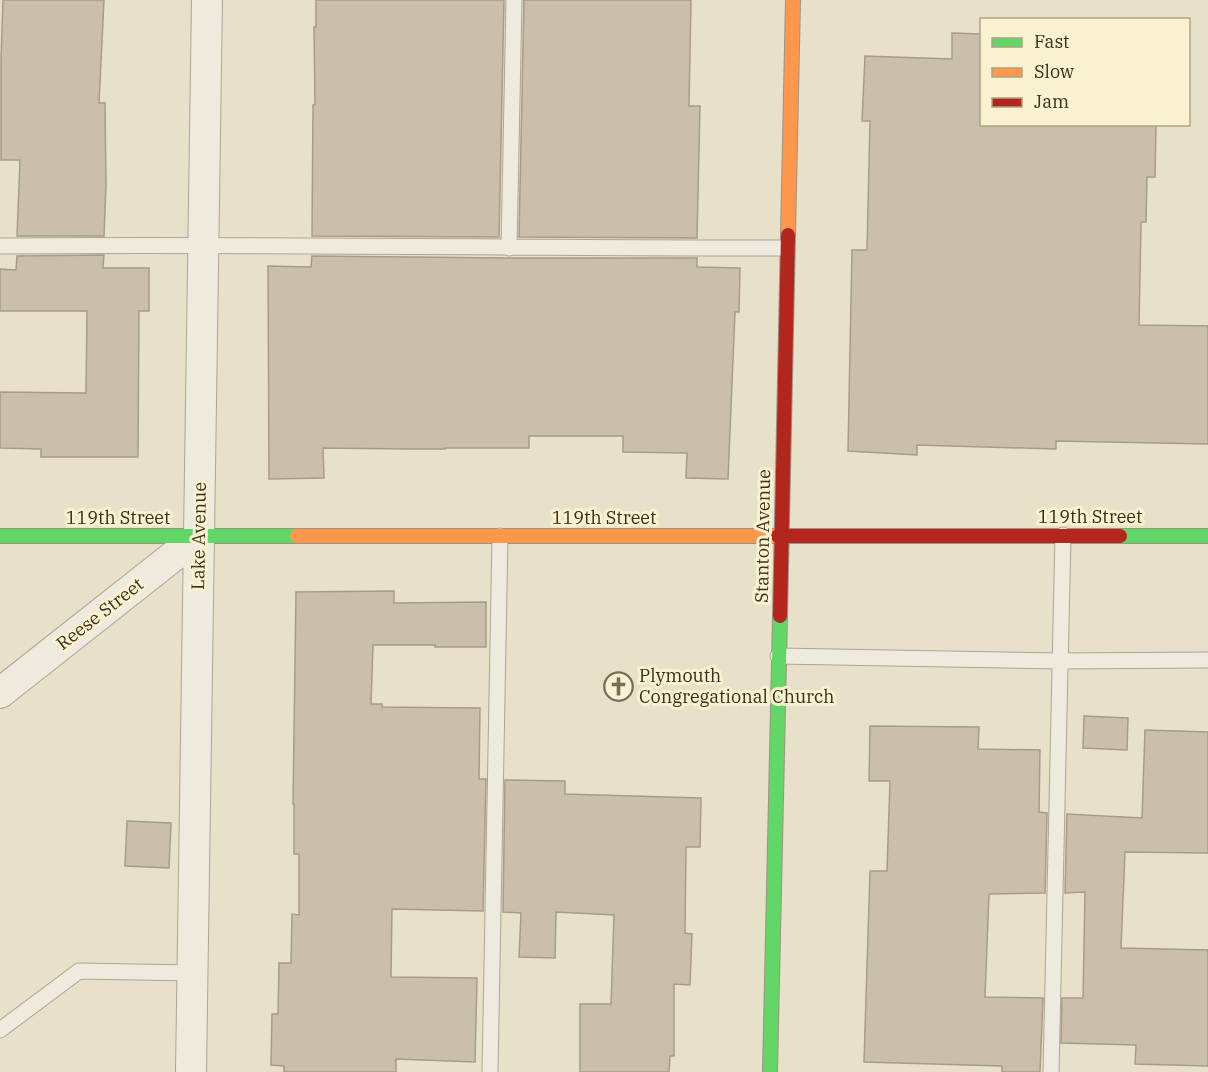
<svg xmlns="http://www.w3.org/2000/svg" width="1208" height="1072" viewBox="0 0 1208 1072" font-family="'IBM Plex Serif',serif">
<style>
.building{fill:#cbbfab;stroke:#a79c89;stroke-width:1.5}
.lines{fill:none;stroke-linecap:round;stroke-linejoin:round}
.lane-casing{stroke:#aca594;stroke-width:17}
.street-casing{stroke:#aca594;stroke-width:32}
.fast-casing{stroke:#9b9484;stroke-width:16}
.slow-casing{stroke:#9b9484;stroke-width:16}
.jam-casing{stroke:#9b9484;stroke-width:16}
.lane{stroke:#eeeadd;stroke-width:15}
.street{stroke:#eeeadd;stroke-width:30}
.fast{stroke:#63d668;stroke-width:14}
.slow{stroke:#ff974d;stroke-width:14}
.jam{stroke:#b3261e;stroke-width:14}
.labels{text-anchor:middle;stroke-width:6;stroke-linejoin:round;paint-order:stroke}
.street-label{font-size:18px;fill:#3b2e1b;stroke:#f9f1cf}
.poi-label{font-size:18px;fill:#3b2e1b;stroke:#f9f1cf;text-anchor:start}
</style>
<rect width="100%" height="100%" fill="#e7e1ca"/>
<!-- building -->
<path class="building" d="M3 0H104L99 103H105L106 185 104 236H17L20 160H1V59Z
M316 0H504L499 237 312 236 313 105H315L314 27H316Z
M524 0H691L689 106H700L697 238 519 237Z
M952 33 981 34V124H1156L1155 177H1147L1146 222H1141L1139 325 1208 326V444L1056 441V449L917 445V455L848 451 852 250H867L870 121H862L865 56 952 59Z
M104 255 103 268H149V311H139L138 457H41V449L0 448V392L86 393 87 311H0V269L16 270 17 256Z
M312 256 509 258H697V267L740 268 739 312H735L728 479 686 478 687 453 623 452V436H529V448H445V449H412L323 448 324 478 269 479 268 266 311 267Z
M394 591V603L486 602V647H435V645H373L371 704H382V707L480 708 479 779H486L483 911 392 909 391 977 477 978 475 1062 396 1059V1072H284V1066L271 1065 272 1014H278L279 963H291L292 914 299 915V854H294V804H293L296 592Z
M1084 716 1128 718 1127 750 1083 748Z
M870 726 979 727 978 749 1040 750 1039 812 1047 813 1045 893 989 894 985 997 1043 998 1040 1072H1002V1066L864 1062 870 871H887L890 781H869Z
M1145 730 1208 732V853L1125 852 1121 948 1208 950V1066L1135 1064 1136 1045 1061 1043 1062 998H1083L1085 892 1065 893 1067 814 1142 818Z
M505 780 565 781V794L701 798 700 847H686L685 933 692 934 690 985 674 984V1056H670L669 1072H580V1004H611L614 915 556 912 555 958 519 957 521 913 503 912Z
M127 821 171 823 169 868 125 866Z"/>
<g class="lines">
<defs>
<path id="lane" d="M0 246C262 244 525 248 787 248
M509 248 514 0
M778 656 1060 661 1208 660
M0 1030 79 971 193 973
M490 1072 500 536
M1051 1072 1063 535"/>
<path id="street" d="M0 693 199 536
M191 1072 207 0"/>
<path id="fast" d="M0 536H297
M1120 536H1208
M770 1072 780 616"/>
<path id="slow" d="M788 235 793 0
M297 536H778"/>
<path id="jam" d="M778 536H1120
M780 616 788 235"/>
</defs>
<!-- lane casing -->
<use href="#lane" class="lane-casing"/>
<!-- street casing -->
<use href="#street" class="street-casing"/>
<!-- fast casing -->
<use href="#fast" class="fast-casing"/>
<!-- slow casing -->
<use href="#slow" class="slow-casing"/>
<!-- jam casing -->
<use href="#jam" class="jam-casing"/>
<!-- lane -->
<use href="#lane" class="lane"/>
<!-- street -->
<use href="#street" class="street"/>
<!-- fast -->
<use href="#fast" class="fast"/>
<!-- slow -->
<use href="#slow" class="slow"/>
<!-- jam -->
<use href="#jam" class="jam"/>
</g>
<!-- icons -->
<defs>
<symbol id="church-ring" viewBox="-11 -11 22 22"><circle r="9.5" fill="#f9f1cf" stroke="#776d58" stroke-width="1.5"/><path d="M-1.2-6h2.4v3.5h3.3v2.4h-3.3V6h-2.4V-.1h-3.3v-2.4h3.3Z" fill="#776d58"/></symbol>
</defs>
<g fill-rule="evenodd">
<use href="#church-ring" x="602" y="670" width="33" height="33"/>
</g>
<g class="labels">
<!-- street labels -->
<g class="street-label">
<text x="1090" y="523">119th Street</text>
<text x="118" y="524">119th Street</text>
<text x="604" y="524">119th Street</text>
<text transform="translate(199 536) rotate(-89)" y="6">Lake Avenue</text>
<text transform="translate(763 536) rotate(-89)" y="6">Stanton Avenue</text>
<text transform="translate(100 614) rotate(-38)" y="6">Reese Street</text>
</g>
<!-- poi labels -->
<g class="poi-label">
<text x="639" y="682">Plymouth<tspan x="639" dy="21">Congregational Church</tspan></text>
</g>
</g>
<!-- legend -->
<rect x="980" y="18" width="210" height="108" fill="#f9f1cf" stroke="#ada387" stroke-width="1.5"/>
<rect x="992" y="38" width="30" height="9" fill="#63d668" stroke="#ada387" stroke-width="1.5"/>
<text x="1034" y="48" font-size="18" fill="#3b2e1b">Fast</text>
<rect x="992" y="68" width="30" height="9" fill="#ff974d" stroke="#ada387" stroke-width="1.5"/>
<text x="1034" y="78" font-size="18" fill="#3b2e1b">Slow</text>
<rect x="992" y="98" width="30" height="9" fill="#b3261e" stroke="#ada387" stroke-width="1.5"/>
<text x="1034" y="108" font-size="18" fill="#3b2e1b">Jam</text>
</svg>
